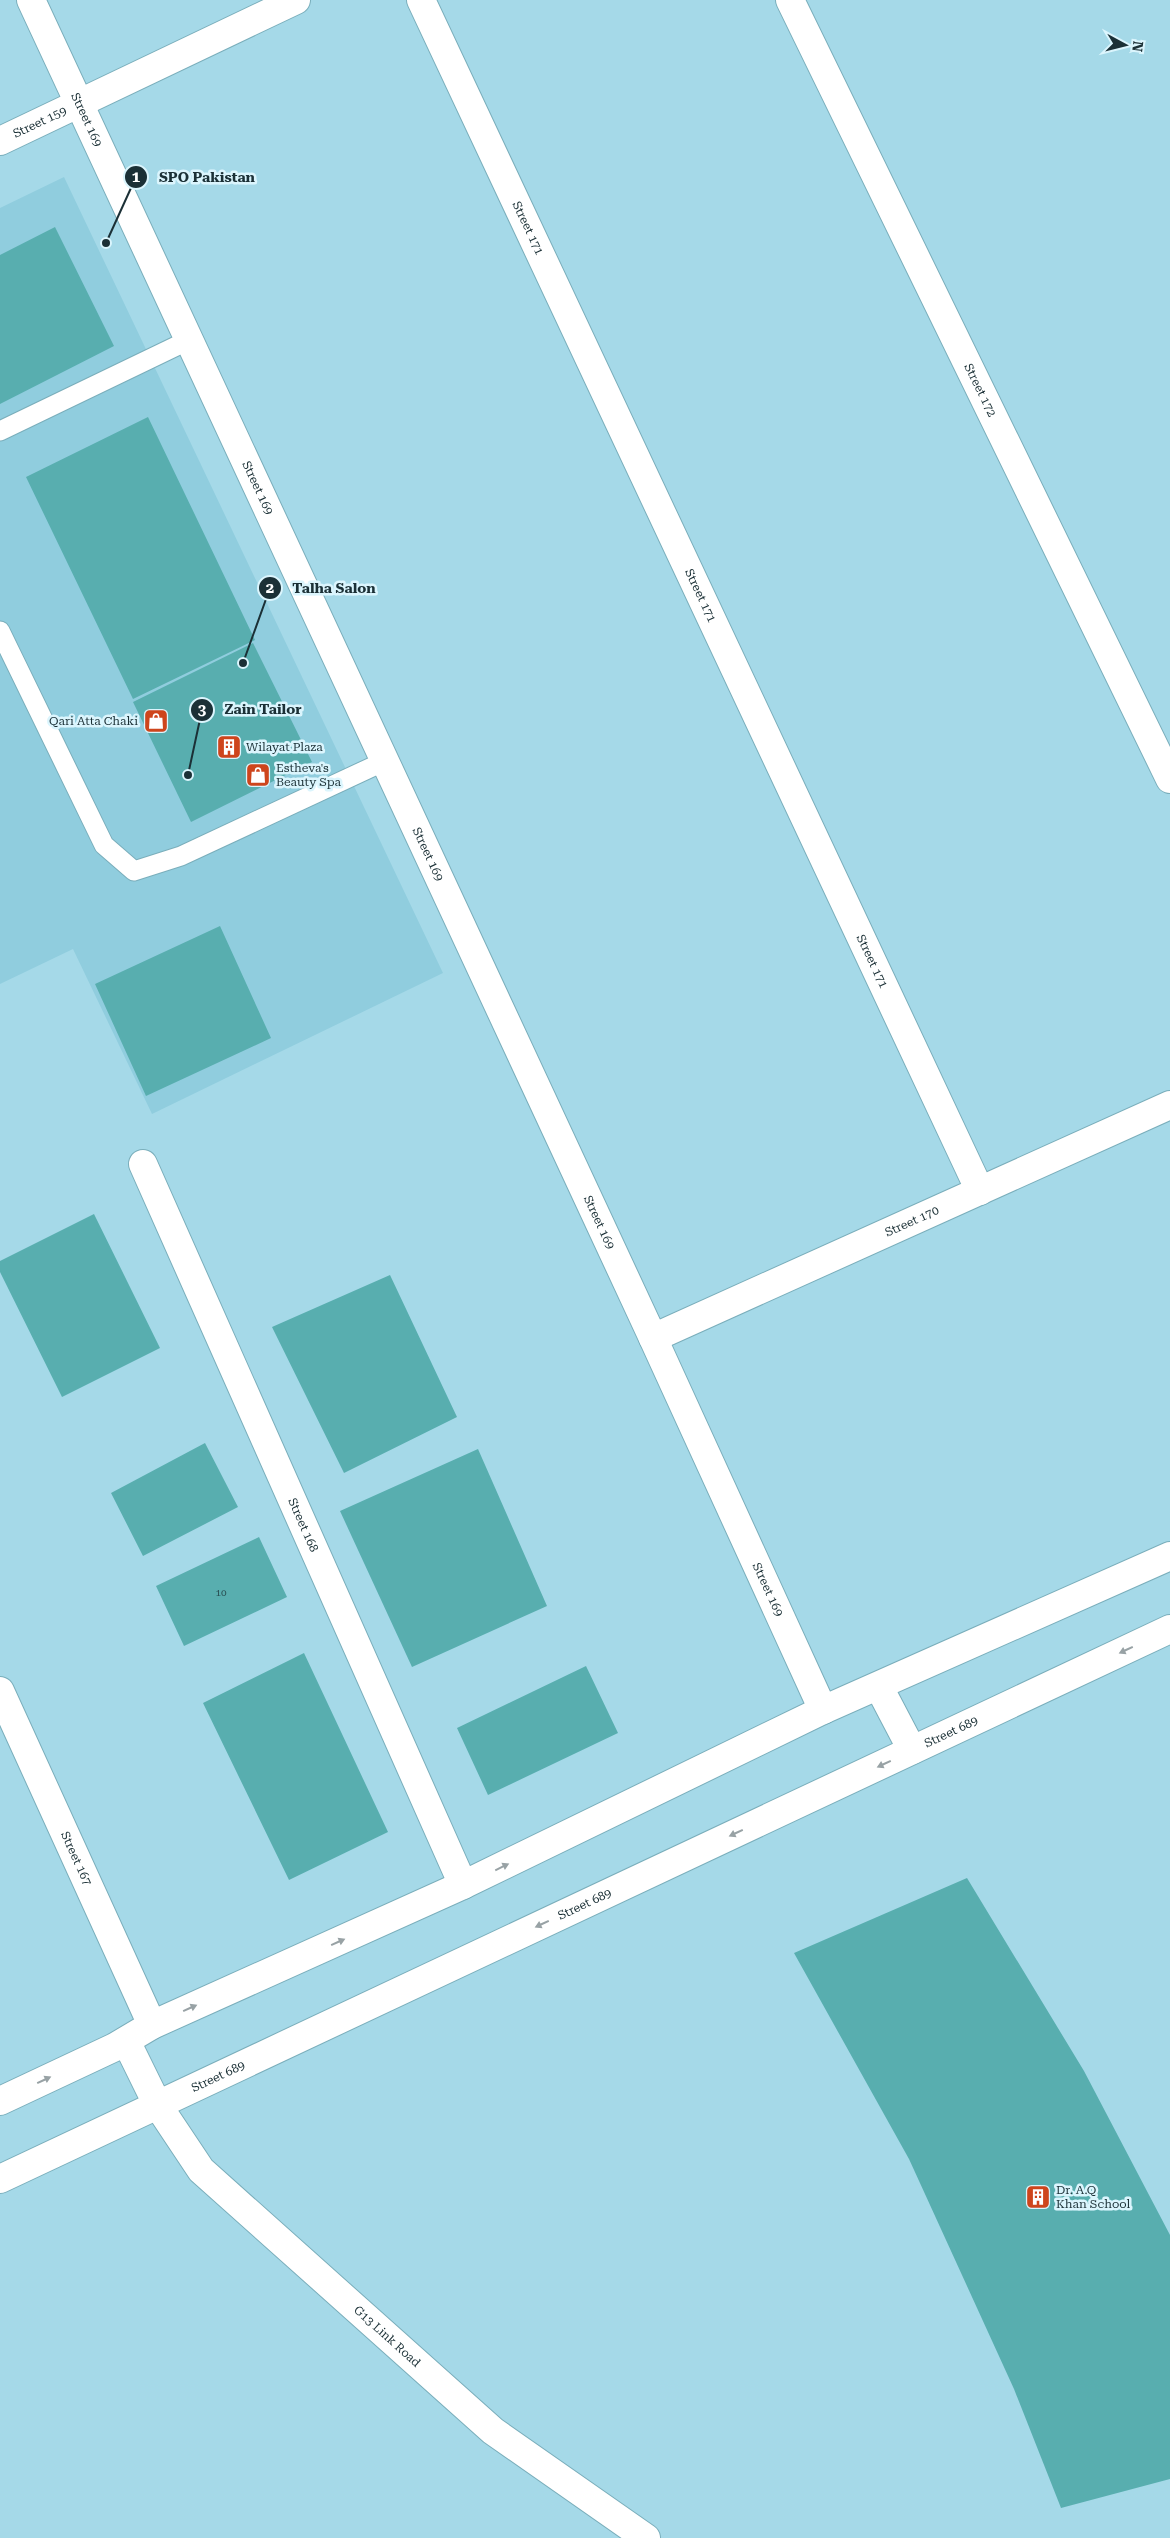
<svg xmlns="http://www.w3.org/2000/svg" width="1170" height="2538" viewBox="0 0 1170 2538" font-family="'Roboto Serif',serif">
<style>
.built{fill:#90cdde}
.building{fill:#58aeaf}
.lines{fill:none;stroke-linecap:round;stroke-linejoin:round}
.service-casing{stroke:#7aaebb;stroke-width:21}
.minor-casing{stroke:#7aaebb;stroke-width:30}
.secondary-casing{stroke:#7aaebb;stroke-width:30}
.service{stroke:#fff;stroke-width:19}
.minor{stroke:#fff;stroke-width:28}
.secondary{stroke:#fff;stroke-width:28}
.oneway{fill:#98a2a5}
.labels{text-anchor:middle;stroke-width:5;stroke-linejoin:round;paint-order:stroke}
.number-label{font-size:10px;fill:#2a5054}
.street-label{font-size:12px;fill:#1b3036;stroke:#dbf5fd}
.poi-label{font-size:12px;fill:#1b3036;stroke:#dbf5fd;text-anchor:start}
.leader{fill:none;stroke:#1b3036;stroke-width:2}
.callout-dot{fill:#1b3036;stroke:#dbf5fd;stroke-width:2}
.mark-label{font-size:15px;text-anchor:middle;font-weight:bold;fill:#fff}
.callout-label{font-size:14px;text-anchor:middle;font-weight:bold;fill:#1b3036;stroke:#dbf5fd;stroke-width:5;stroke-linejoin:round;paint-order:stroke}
</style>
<rect width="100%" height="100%" fill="#a5d9e8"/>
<!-- built -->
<path class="built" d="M64 177 443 973 152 1114 73 949 0 984V208Z"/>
<!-- building -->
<path class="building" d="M55 227 114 346 0 404V255Z
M148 417 255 640 133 699 26 477Z
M253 643 312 762 191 822 133 702Z
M220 926 271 1038 146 1096 95 984Z
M94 1214 160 1348 62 1397 0 1272V1261Z
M390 1275 457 1417 344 1473 272 1327Z
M205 1443 238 1507 143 1556 111 1493Z
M478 1449 547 1606 412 1667 340 1511Z
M259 1537 287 1597 184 1646 156 1586Z
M304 1653 388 1832 289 1880 203 1703Z
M586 1666 618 1733 488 1795 457 1728Z
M967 1878 1084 2071 1170 2235V2479L1061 2508 1014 2389 909 2159 794 1953Z"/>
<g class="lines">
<defs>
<path id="service" d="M0 431 189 340
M0 631 104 845 134 871 181 856 385 761"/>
<g id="minor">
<path id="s1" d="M31 0 653 1338 823 1710"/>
<path id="s2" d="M421 0 980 1191"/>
<path id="s3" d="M790 0 1170 779"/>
<path id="s4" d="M0 141 296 0"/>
<path id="s5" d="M143 1164 463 1885"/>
<path id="s6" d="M653 1338 1170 1105"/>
<path id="s7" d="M0 1691 152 2025"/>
<path id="s8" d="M157 2104 201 2170 493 2431 646 2538"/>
</g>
<g id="secondary">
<path d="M879 1687 912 1750"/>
<path d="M126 2041 157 2104"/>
<path d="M0 2101 115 2047 152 2025 463 1885 823 1710 1170 1556"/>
<path id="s9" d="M0 2179 1170 1629"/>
</g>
</defs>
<!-- service casing -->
<use href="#service" class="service-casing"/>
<!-- minor casing -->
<use href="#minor" class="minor-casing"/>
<!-- secondary casing -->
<use href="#secondary" class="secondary-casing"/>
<!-- service -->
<use href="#service" class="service"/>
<!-- minor -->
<use href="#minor" class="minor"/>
<!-- secondary -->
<use href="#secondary" class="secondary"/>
</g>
<!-- one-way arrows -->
<defs><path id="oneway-solid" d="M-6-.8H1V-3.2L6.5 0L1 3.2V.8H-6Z" transform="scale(1.25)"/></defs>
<g class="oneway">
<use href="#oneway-solid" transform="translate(1126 1650) rotate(155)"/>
<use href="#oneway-solid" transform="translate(884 1764) rotate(155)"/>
<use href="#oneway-solid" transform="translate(736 1833) rotate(155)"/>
<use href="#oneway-solid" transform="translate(502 1867) rotate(-26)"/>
<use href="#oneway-solid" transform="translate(542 1924) rotate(155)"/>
<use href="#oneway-solid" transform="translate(338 1942) rotate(-24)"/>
<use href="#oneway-solid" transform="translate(190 2008) rotate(-24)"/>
<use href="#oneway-solid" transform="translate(44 2080) rotate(-25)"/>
</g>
<!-- icons -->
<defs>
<symbol id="shop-square" viewBox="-11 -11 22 22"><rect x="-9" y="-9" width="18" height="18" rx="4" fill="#ce451c" stroke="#dbf5fd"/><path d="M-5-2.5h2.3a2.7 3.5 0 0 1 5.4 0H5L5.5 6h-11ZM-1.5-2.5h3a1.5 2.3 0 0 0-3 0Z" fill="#fff"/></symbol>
<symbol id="building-square" viewBox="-11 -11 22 22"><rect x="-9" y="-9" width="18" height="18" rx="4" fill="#ce451c" stroke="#dbf5fd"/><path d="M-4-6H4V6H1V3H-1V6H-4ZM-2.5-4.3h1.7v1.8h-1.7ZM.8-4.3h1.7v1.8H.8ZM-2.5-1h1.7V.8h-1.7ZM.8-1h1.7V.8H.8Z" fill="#fff"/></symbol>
</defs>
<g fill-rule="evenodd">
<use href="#shop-square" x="142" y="707" width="28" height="28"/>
<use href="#building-square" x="215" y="733" width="28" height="28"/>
<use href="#shop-square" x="244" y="761" width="28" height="28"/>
<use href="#building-square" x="1024" y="2183" width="28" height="28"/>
</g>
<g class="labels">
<!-- number labels -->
<g class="number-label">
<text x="221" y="1596">10</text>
</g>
<!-- street labels -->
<g class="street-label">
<text dy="4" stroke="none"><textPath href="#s1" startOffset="132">Street 169</textPath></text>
<text dy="4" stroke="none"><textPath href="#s4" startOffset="44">Street 159</textPath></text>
<text dy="4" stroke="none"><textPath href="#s2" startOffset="252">Street 171</textPath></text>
<text dy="4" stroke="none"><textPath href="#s3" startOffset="434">Street 172</textPath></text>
<text dy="4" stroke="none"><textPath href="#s1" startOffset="538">Street 169</textPath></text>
<text dy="4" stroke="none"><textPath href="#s2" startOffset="658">Street 171</textPath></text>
<text dy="4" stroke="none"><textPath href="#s1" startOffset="942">Street 169</textPath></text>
<text dy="4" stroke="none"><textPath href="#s2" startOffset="1062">Street 171</textPath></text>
<text dy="4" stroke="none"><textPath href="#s6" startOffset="284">Street 170</textPath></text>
<text dy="4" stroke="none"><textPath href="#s1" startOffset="1348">Street 169</textPath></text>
<text dy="4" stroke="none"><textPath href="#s5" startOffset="395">Street 168</textPath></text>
<text dy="4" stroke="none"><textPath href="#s1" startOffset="1752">Street 169</textPath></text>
<text dy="4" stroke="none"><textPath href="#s9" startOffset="1051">Street 689</textPath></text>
<text dy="4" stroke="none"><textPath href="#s7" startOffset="184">Street 167</textPath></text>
<text dy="4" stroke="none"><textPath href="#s9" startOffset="646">Street 689</textPath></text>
<text dy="4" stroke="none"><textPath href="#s9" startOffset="241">Street 689</textPath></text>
<text dy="4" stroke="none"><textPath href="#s8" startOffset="329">G13 Link Road</textPath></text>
</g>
<!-- poi labels -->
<g class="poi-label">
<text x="138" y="725" text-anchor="end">Qari Atta Chaki</text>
<text x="246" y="751">Wilayat Plaza</text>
<text x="276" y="772">Estheva's<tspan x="276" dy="14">Beauty Spa</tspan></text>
<text x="1056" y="2194">Dr. A.Q<tspan x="1056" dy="14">Khan School</tspan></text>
</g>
</g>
<!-- callouts -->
<path class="leader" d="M106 243L136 177M243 663L270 588M188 775L202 710"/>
<g class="callout-dot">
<circle cx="106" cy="243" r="5"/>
<circle cx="243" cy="663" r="5"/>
<circle cx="188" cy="775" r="5"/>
<circle cx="136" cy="177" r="12"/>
<circle cx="270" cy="588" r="12"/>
<circle cx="202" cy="710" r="12"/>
</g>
<g class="mark-label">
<text x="136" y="182">1</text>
<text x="270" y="593">2</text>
<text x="202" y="715">3</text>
</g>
<g class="callout-label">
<text x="207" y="182">SPO Pakistan</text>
<text x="334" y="593">Talha Salon</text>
<text x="263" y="714">Zain Tailor</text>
</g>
<!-- north arrow -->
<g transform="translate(1125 45) rotate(97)" stroke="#dbf5fd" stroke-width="4" paint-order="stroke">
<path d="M0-4L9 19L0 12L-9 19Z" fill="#1b3036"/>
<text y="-8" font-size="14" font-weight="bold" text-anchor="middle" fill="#1b3036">N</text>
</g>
</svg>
